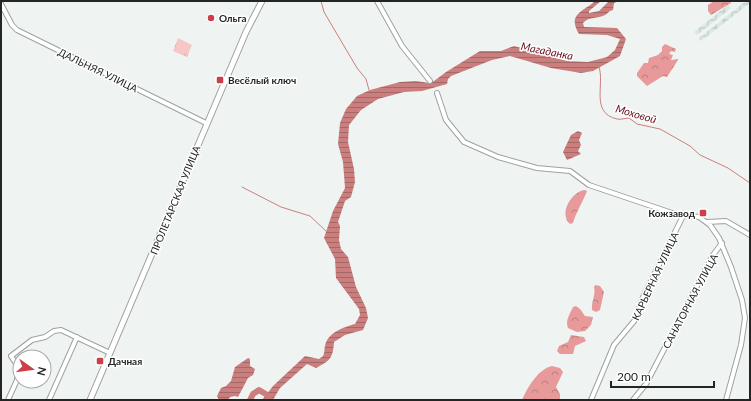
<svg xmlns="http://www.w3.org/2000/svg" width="751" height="401" viewBox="0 0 751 401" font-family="Lato,sans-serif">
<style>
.industrial{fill:url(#industrial-grid)}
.grass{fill:url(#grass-tufts)}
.forest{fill:url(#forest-crowns)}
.water{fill:url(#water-rules)}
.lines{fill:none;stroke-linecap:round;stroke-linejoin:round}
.stream{stroke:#ca7f7e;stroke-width:1}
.river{stroke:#ca7f7e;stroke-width:6}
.minor-casing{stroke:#9da1a0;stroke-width:6}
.major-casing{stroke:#9da1a0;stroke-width:7}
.minor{stroke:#fff;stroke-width:4}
.major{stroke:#fff;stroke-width:5}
.poi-dot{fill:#cd3d4a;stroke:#fff;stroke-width:1.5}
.labels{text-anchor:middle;stroke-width:3;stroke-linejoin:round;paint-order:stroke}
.poi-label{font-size:10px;font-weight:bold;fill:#232525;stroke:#fff;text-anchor:start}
.street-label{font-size:10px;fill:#232525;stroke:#fff}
.water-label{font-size:11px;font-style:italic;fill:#690d1b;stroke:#fff}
</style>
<defs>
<pattern id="industrial-grid" width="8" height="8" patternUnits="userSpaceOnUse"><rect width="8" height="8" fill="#dae8e4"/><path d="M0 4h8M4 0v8" fill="none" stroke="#bbc7c3"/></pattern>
<pattern id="grass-tufts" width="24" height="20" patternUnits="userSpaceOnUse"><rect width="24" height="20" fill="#f7c7c5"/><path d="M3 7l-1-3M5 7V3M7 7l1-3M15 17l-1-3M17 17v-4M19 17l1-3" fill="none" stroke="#d3aba9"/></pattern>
<pattern id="forest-crowns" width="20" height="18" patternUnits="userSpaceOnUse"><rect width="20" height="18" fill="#e79a99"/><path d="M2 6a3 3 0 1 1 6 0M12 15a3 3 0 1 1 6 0" fill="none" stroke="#bb7d7d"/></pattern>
<pattern id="water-rules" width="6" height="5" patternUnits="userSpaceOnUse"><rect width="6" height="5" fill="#ca7f7e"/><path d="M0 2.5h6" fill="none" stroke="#a46867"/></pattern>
</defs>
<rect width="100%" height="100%" fill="#eff4f3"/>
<!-- industrial -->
<path class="industrial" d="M746 1H750V3L701 41 699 38Z
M728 5 731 8 697 35 694 32Z"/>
<!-- grass -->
<path class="grass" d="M178 38 192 45 187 57 173 51Z"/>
<!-- forest -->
<path class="forest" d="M714 1H731V3L711 15 708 11V5Z
M665 44 676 49 675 52 671 51 669 54 673 55 671 60 678 59V60L667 77 663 76 647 86 637 76V73L644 63H648L649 58 658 55 662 51V47Z
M585 190 587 191C583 202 576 212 573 223L570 224C558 214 572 191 585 190Z
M595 285 600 286 604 292 600 310 596 312 592 310C591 302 596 296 594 287Z
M576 306 580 309 585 316 593 317 591 325 585 331 577 332 568 328C565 320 570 314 573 307Z
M571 335 584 337 586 341 575 346 573 354H560L557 351 559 346 568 342Z
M552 366 560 368 563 372 556 387 560 394V400H522C527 388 538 369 552 366Z"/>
<!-- water -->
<path class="water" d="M595 1H601L589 11V13L599 11 609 1H619L614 3 613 10C608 11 609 13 605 15 597 19 590 16 583 23L584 27 617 28 626 39 620 56 593 71 581 73 551 68 510 56 492 60 451 76 448 79 447 84 422 91 404 92 378 99 361 110 349 125 348 142 354 169 355 182 351 197 345 201 338 222 340 226 339 240 341 249 348 257 356 287 366 308 368 318 363 330 345 335 334 342C333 358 330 361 316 368L307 364 280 388 273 400H262L273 386 305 356 319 359 323 356C325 352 324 350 325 346 327 333 344 327 355 324L360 315 359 309 336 278 335 259 324 238 333 211 345 188 343 162 338 144 340 123 346 109 357 96 370 90 400 82 416 81 429 83 434 81 446 72 480 51H501L514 46 567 61 588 62 607 57 615 50 620 39 607 35 579 34C567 14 583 12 595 1Z
M578 131 582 133 579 140 581 145 578 151 581 154 567 160 563 152 571 135Z
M248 358 250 359V366L255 369 253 375 248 378 238 397 235 396 230 397 228 400H219L217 396 221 388 226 386 231 381 235 367Z"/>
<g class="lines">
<!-- stream -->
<path class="stream" d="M321 1 324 12 357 68 366 79 369 90
M599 67C605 84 590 113 617 119 621 120 625 118 629 118L637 124 660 129 690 146 700 155 728 168 750 183
M242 187 281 207 310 216 327 232"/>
<!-- river -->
<path class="river" d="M250 400 253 394 259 390 269 396"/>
<defs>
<path id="minor" d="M377 1 402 46 430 81
M1 4 12 25 17 30 206 123
M437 93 446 120 464 142 498 157 537 168 570 171 589 185 675 214 699 217 710 225 719 238 731 267 742 300 745 318 741 345 726 400
M707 222 726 221 750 235
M8 400 17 380 19 368 11 356 32 340 45 337 54 331 61 330 110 353
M49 400 77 337
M591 400 614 345 635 320 643 297 684 214
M633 400 646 384 713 255 722 243"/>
<path id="major" d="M90 400 246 32 262 1"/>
</defs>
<!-- minor casing -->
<use href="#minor" class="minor-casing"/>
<!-- major casing -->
<use href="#major" class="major-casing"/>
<!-- minor -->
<use href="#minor" class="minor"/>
<!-- major -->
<use href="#major" class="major"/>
</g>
<!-- markers -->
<g class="poi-dot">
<circle cx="211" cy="18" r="4"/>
<rect x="216" y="76" width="8" height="8" rx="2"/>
<rect x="699" y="209" width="8" height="8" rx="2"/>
<rect x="96" y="357" width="8" height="8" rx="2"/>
</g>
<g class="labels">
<!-- poi labels -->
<g class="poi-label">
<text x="219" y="22">Ольга</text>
<text x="228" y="84">Весёлый ключ</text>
<text x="695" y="217" text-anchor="end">Кожзавод</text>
<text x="108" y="365">Дачная</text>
</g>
<!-- street labels -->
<g class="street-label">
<text transform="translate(98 70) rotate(26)" y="4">ДАЛЬНЯЯ УЛИЦА</text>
<text transform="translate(175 200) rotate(-68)" y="4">ПРОЛЕТАРСКАЯ УЛИЦА</text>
<text transform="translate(655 276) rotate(-65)" y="4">КАРЬЕРНАЯ УЛИЦА</text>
<text transform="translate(690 301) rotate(-62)" y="4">САНАТОРНАЯ УЛИЦА</text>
</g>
<!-- water labels -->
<g class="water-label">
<text transform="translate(547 51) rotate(11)" y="4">Магаданка</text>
<text transform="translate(636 114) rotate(16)" y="4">Моховой</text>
</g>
</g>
<!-- border -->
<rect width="751" height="401" fill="none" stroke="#232525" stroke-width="4"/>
<!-- north arrow -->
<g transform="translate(32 369) rotate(104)"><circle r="19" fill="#ffffff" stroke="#a7a8a8"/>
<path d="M0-3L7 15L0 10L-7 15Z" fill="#cd3d4a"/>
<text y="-6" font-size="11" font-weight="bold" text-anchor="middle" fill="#232525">N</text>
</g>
<!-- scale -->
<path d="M611 381v6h103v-6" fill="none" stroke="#232525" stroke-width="2"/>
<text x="617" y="381" font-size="12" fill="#232525" stroke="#ffffff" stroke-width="3" paint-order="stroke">200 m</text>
</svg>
